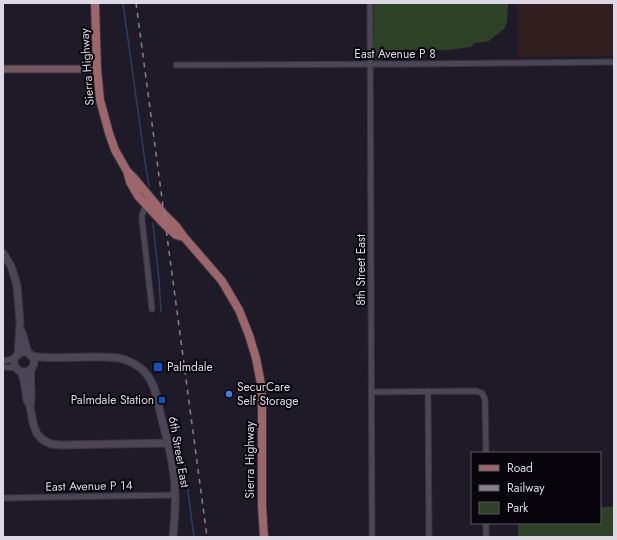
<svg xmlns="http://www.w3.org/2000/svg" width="617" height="540" viewBox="0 0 617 540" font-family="Jost,sans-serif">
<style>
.commercial{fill:#311e1e}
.green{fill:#2c4126}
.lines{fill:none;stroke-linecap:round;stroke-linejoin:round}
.stream{stroke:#2c3f63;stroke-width:1.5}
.minor-casing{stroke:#38343f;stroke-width:7}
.tertiary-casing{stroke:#38343f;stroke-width:9}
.secondary-casing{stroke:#38343f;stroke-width:9}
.primary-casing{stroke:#38343f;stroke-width:10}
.minor{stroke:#4b4556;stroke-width:5}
.tertiary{stroke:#4b4556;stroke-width:7}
.secondary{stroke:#745660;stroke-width:7}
.primary{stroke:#9d666b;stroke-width:8}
.rail{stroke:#85818d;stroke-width:1.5;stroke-dasharray:5 5;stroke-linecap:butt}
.transit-dot{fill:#1a4fb4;stroke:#08060c;stroke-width:1.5}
.shop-dot{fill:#3f7fe0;stroke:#08060c;stroke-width:1.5}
.labels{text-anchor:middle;stroke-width:4;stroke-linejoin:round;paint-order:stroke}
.street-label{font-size:12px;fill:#ddd9e4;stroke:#08060c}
.poi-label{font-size:12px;fill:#ddd9e4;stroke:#08060c;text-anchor:start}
</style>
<rect width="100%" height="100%" fill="#1f1a28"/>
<!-- commercial -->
<path class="commercial" d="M517 3H614V56L517 57Z"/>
<!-- green -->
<path class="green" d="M374 3H508L507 23 504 29 489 41 485 42 475 43 471 47 464 48 446 50H409L405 49 403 51 396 54V59H381L380 62 375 60 374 52 372 49V41L374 35Z
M600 507H614V537H518V523H600Z"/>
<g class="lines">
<!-- stream -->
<path class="stream" d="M123 3 145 162 149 186
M153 223 159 280 161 312
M184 461 194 537"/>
<defs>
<path id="minor" d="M370 3 372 537
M176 65 415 64 614 62
M146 205 142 215V220L152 309
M3 361 16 358
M3 367 16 368
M428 391 429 537
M371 392 476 391 482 393 485 399 486 453
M3 498 176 495
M486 523V537"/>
<path id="tertiary" d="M3 253 11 266 14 275 17 286 20 322 18 355
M22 332 28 353
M14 362a10 10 0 1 1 20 0a10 10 0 1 1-20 0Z
M31 356C51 359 70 357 89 357 101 357 112 356 123 359 132 362 142 367 148 376 156 387 158 403 161 416 168 442 175 468 175 494 176 509 174 523 173 537
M21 371 24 381 27 400 30 406 33 423 37 434 43 440 51 444 62 445 168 443
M30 406C33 394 29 382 31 369"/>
<path id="secondary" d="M3 69H97"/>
<path id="primary" d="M95 3 97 69 100 100 109 133 115 150 127 171 130 182 138 196 165 225 176 235 183 237
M127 171 134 178 164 214 176 226 184 237 222 281 239 310 249 335 256 358 261 384 262 408V506L264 537"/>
</defs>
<!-- minor casing -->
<use href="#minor" class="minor-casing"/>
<!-- tertiary casing -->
<use href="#tertiary" class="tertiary-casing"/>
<!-- secondary casing -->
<use href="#secondary" class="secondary-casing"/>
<!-- primary casing -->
<use href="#primary" class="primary-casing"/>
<!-- minor -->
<use href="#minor" class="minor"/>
<!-- tertiary -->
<use href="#tertiary" class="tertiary"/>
<!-- secondary -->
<use href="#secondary" class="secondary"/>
<!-- primary -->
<use href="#primary" class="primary"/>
<!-- rail -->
<path class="rail" d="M136 3 207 537"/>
</g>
<!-- markers -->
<g class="transit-dot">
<rect x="153" y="362" width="10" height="10" rx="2"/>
<rect x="158" y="396" width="8" height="8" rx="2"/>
</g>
<circle class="shop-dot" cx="229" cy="394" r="4"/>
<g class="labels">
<!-- street labels -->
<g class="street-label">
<text x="395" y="58">East Avenue P 8</text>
<text transform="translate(87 67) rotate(-94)" y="4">Sierra Highway</text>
<text transform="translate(361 270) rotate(-90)" y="4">8th Street East</text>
<text transform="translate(179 452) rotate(80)" y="4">6th Street East</text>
<text transform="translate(250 460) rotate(-90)" y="4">Sierra Highway</text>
<text transform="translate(89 486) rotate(-1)" y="4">East Avenue P 14</text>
</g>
<!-- poi labels -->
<g class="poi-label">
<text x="167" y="371">Palmdale</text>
<text x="237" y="391">SecurCare<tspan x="237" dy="14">Self Storage</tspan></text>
<text x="154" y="404" text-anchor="end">Palmdale Station</text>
</g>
</g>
<!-- border -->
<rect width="617" height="540" fill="none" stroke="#ddd9e4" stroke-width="8"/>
<!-- legend -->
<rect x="471" y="452" width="130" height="72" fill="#08060c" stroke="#5d5a62"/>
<rect x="479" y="465" width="20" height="6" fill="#9d666b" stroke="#5d5a62"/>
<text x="507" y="472" font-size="12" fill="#ddd9e4">Road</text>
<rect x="479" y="485" width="20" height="6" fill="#85818d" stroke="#5d5a62"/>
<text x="507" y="492" font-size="12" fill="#ddd9e4">Railway</text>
<rect x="479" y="502" width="20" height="12" fill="#2c4126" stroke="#5d5a62"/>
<text x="507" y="512" font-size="12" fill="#ddd9e4">Park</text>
</svg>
